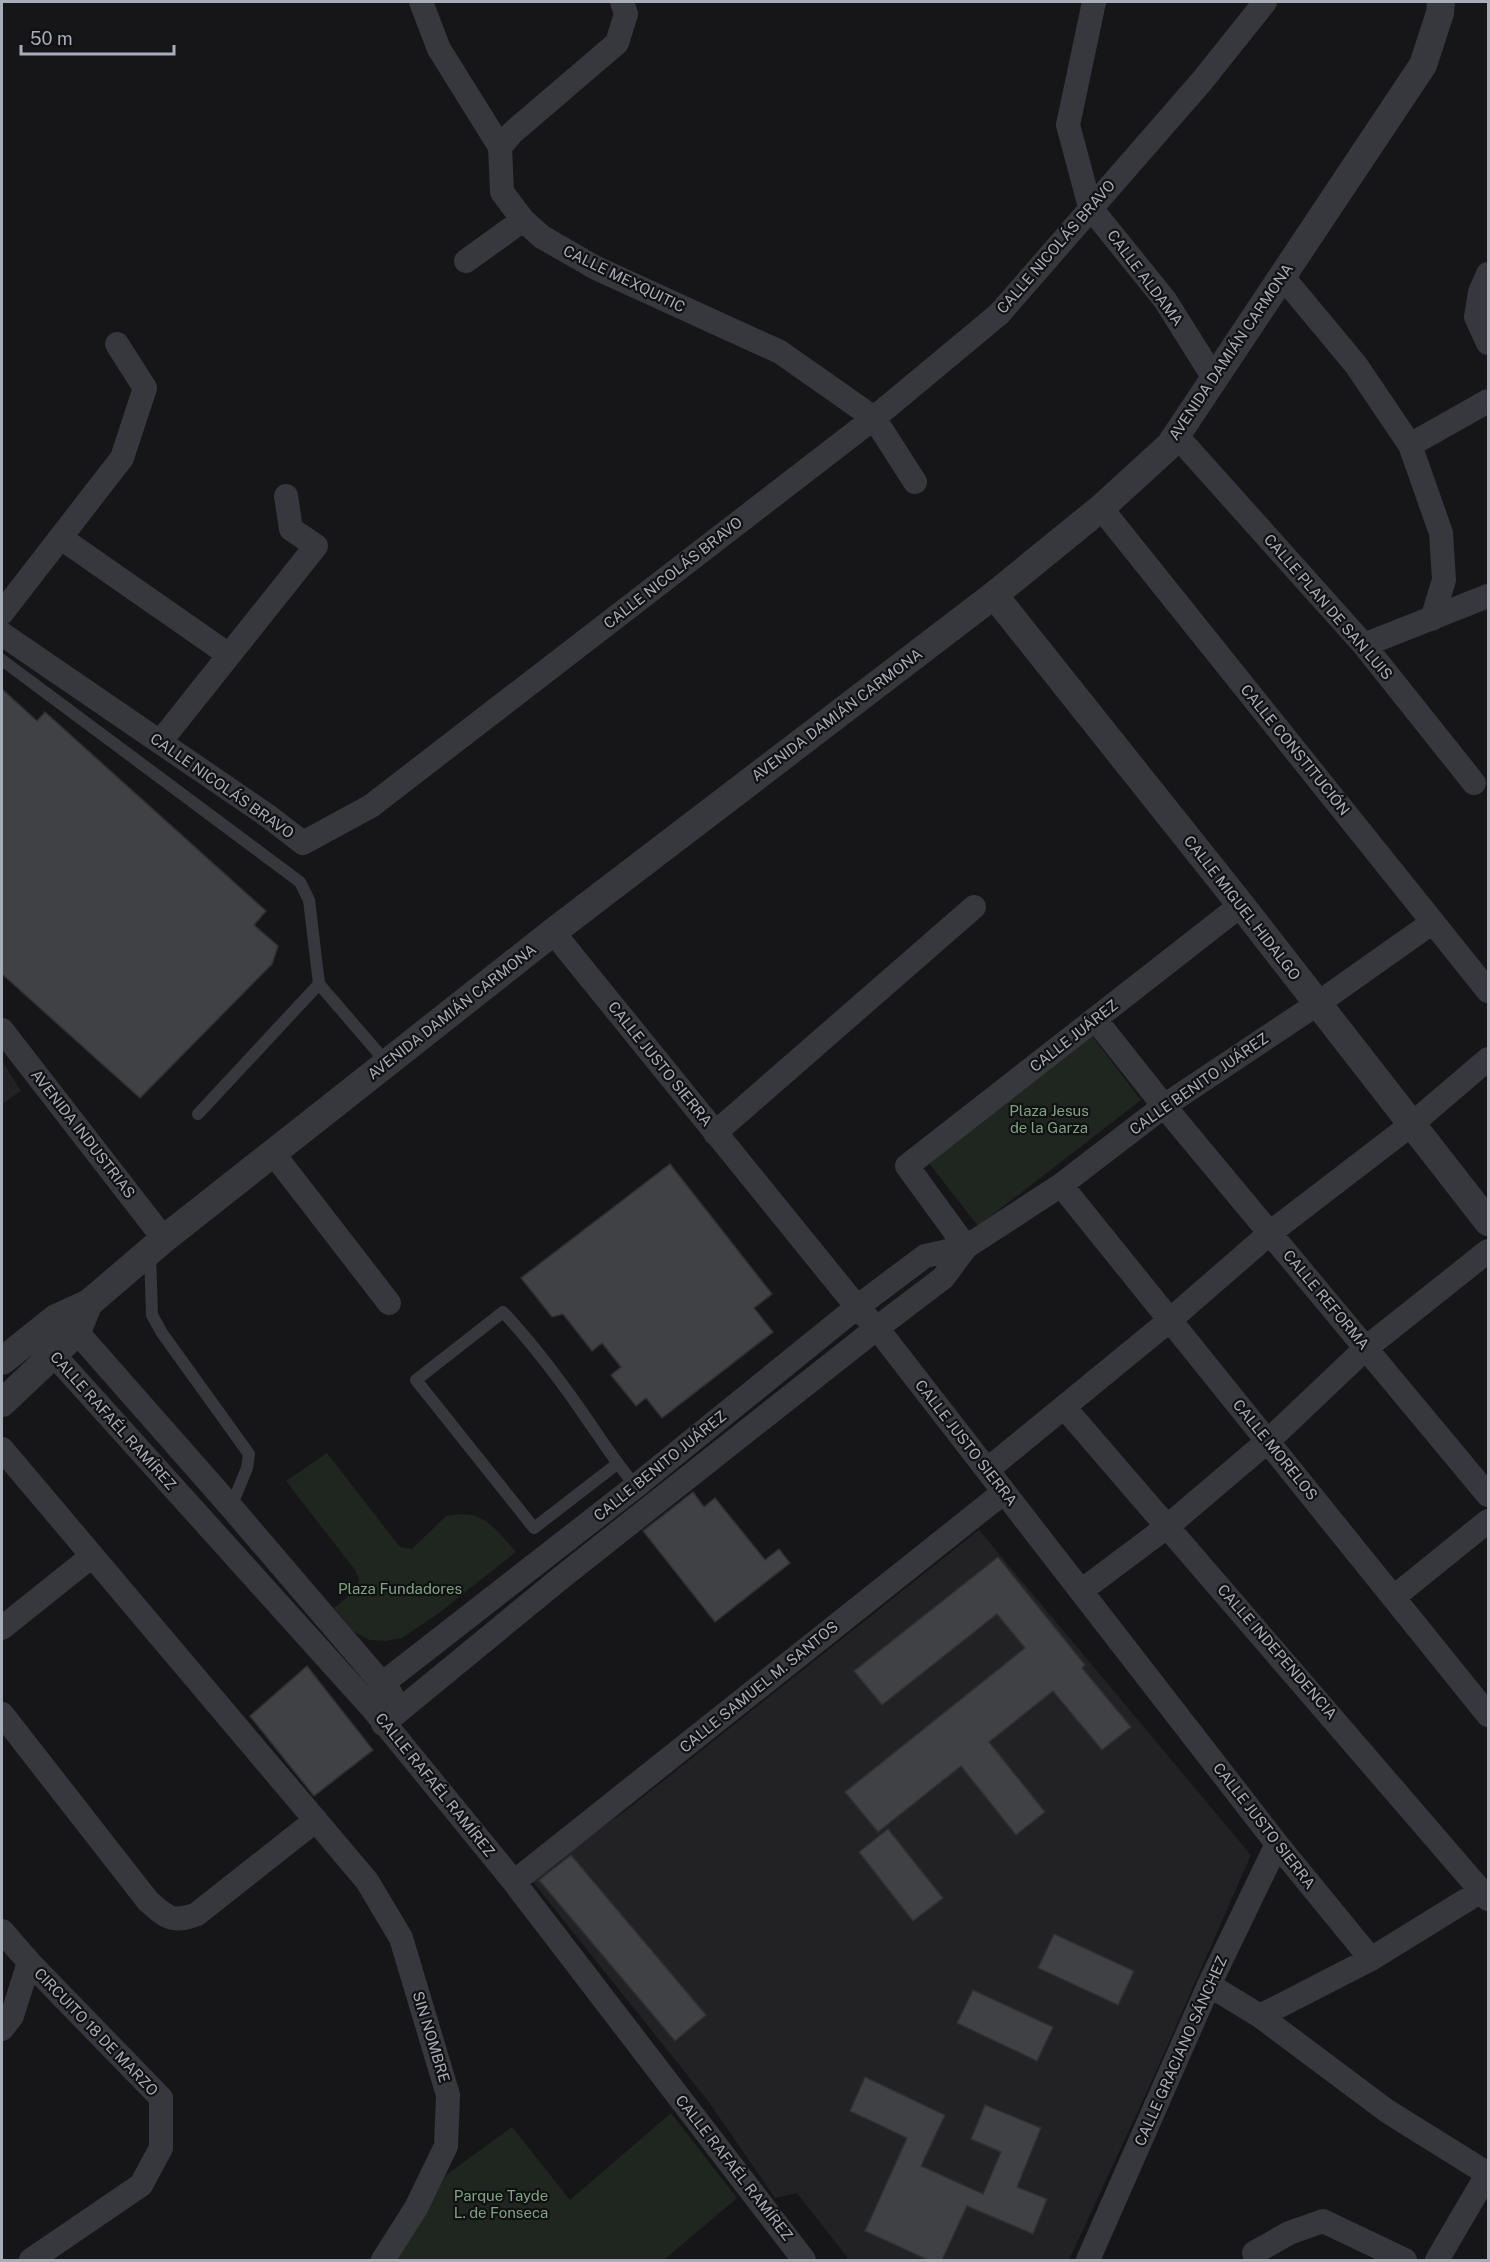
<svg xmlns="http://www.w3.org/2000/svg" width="1490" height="2262" viewBox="0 0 1490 2262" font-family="'Public Sans',sans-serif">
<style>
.built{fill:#222225}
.green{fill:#1e261f}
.building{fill:#404145;stroke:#303034;stroke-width:1.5}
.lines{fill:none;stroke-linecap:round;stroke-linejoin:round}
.service{stroke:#37383d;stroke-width:12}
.minor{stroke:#37383d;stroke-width:24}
.tertiary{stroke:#37383d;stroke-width:28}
.labels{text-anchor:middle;stroke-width:4.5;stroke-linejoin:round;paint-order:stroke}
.street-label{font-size:15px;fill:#a8adb8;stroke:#111113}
.park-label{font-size:15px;fill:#7fa381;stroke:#111113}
</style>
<rect width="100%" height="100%" fill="#161618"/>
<!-- built -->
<path class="built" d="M2 1061 21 1091 2 1104Z
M979 1530 1251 1855 1150 2085 1069 2260H846L847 2257 797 2193 775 2198 708 2101 529 1877 624 1812Z"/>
<!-- green -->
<path class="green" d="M1092 1036 1141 1100 978 1226 928 1162Z
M327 1453 400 1547 412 1549 446 1516C484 1508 493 1527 516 1552L439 1613 402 1638 386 1641 370 1640 354 1632 334 1608 357 1589 359 1579 355 1570 286 1481Z
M671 2113 737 2198 665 2259 666 2260H395L446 2175 512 2127 570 2200Z"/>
<!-- building -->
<path class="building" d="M2 689 37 721 45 712 266 911 254 925 278 946 272 964 140 1098 2 974Z
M670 1164 772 1294 754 1308 773 1332 662 1418 646 1398 636 1406 611 1375 621 1367 602 1343 592 1351 563 1314 552 1317 521 1278Z
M693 1492 704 1507 715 1498 765 1560 779 1549 790 1563 715 1622 643 1531Z
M998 1557 1085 1665 1082 1668 1131 1727 1102 1750 1053 1691 989 1742 1045 1812 1016 1835 961 1766 878 1832 845 1792 1025 1648 997 1614 882 1705 854 1671Z
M307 1666 373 1750 314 1796 250 1716Z
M888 1829 943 1898 913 1921 859 1852Z
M571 1855 706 2015 675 2041 539 1880Z
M1054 1934 1134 1971 1118 2005 1038 1968Z
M973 1990 1053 2027 1037 2061 957 2023Z
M865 2077 945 2115 921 2166 983 2194 1001 2152 971 2139 985 2105 1041 2128 1017 2187 1047 2199 1033 2234 967 2206 942 2260H928L865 2231 907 2138 850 2111Z"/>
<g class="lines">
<!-- service -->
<path class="service" d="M2 660 300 882 309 900 319 984 387 1063
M198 1114 319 984
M150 1254 152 1315 162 1333 249 1454 247 1468 231 1507
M617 1464 534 1528 416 1380 503 1312C535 1346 563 1384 589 1422 605 1445 618 1466 636 1486"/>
<!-- minor -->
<path class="minor" d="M421 2 439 49 500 147 502 192 523 220 542 237 596 268 780 352 874 418 915 482
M1094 2 1068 125 1090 207 1165 300 1214 378
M500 147 512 133 617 43 626 14 622 2
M466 261 523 220
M1488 274 1480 292 1476 317 1488 343
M1282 276 1356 365 1410 445 1441 533 1444 580 1432 619
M1176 435 1364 645 1474 783
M1410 445 1488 401
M1101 508 1488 991
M61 538 229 655
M2 613 122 458 145 388 117 344
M2 634 268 816 303 843 371 806 874 418 999 314 1202 81 1265 2
M1364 645 1488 596
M160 742 316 546 291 529 286 496
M553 932 857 1307 877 1328 1277 1844 1371 1959
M1095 1019 1164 1106 1488 1495
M2 1030 164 1239
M715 1133 974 907
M273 1153 389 1303
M1061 1185 1488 1715
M966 1247 907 1166 1241 905
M63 1323 77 1332 231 1507 391 1694
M41 1343 54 1355 372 1708 514 1882 804 2260
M1064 1407 1488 1899
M2 1449 367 1881 401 1938 448 2095 446 2146 416 2208 383 2260
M987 1470 1170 1320 1270 1233 1412 1124 1488 1059
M1081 1591 1168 1526 1268 1441 1366 1348 1488 1251
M1394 1597 1488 1521
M2 1628 92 1556
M372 1708 382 1684 636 1486 857 1307 925 1256 966 1247 1061 1185 1164 1106 1317 1004 1433 922
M2 1714 148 1901C166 1917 172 1924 197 1914L316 1820
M383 1724 562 1577 877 1328 943 1278 966 1247
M514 1882 1004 1492
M2 1931 29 1962 161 2098V2148L141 2185 31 2260
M1209 1985 1260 2016 1387 2111 1488 2174
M1260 2016 1371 1959 1481 1891
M2 2029 12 2016 29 1962
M1254 2253 1289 2233 1323 2221 1405 2260
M1088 2260 1209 1985 1277 1844
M1437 2260 1488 2173"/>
<!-- tertiary -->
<path class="tertiary" d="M994 595 1241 905 1488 1222
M2 1361 56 1318 89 1303 164 1239 553 932 994 595 1101 508 1170 445 1423 65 1440 13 1441 2
M2 1403 77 1332 89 1303"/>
</g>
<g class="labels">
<!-- street labels -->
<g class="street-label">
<text transform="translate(1056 247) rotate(-49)" y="5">CALLE NICOLÁS BRAVO</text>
<text transform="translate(1145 278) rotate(53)" y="5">CALLE ALDAMA</text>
<text transform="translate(624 279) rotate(26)" y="5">CALLE MEXQUITIC</text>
<text transform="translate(1231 352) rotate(-56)" y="5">AVENIDA DAMIÁN CARMONA</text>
<text transform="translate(673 573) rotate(-38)" y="5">CALLE NICOLÁS BRAVO</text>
<text transform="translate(1328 607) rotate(49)" y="5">CALLE PLAN DE SAN LUIS</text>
<text transform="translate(837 715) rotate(-37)" y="5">AVENIDA DAMIÁN CARMONA</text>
<text transform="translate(1295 750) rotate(51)" y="5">CALLE CONSTITUCIÓN</text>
<text transform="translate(222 786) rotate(35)" y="5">CALLE NICOLÁS BRAVO</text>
<text transform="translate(1242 908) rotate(52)" y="5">CALLE MIGUEL HIDALGO</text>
<text transform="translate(452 1012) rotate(-38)" y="5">AVENIDA DAMIÁN CARMONA</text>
<text transform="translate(1074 1036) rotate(-38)" y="5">CALLE JUÁREZ</text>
<text transform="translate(660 1064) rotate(51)" y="5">CALLE JUSTO SIERRA</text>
<text transform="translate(1199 1084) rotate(-35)" y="5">CALLE BENITO JUÁREZ</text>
<text transform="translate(83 1134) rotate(52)" y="5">AVENIDA INDUSTRIAS</text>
<text transform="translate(1326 1300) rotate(50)" y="5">CALLE REFORMA</text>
<text transform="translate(113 1421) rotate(48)" y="5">CALLE RAFAÉL RAMÍREZ</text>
<text transform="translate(966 1443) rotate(52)" y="5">CALLE JUSTO SIERRA</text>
<text transform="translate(1275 1450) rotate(51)" y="5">CALLE MORELOS</text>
<text transform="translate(660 1466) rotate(-39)" y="5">CALLE BENITO JUÁREZ</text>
<text transform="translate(1277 1652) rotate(49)" y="5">CALLE INDEPENDENCIA</text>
<text transform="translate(759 1687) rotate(-39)" y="5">CALLE SAMUEL M. SANTOS</text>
<text transform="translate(435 1785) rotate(51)" y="5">CALLE RAFAÉL RAMÍREZ</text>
<text transform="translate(1264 1826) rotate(52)" y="5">CALLE JUSTO SIERRA</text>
<text transform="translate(96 2032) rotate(46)" y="5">CIRCUITO 18 DE MARZO</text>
<text transform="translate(431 2037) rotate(73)" y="5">SIN NOMBRE</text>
<text transform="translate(1181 2051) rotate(-66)" y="5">CALLE GRACIANO SÁNCHEZ</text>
<text transform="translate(734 2168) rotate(52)" y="5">CALLE RAFAÉL RAMÍREZ</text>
</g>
<!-- park labels -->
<g class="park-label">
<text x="1049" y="1116">Plaza Jesus<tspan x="1049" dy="17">de la Garza</tspan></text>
<text x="400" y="1594">Plaza Fundadores</text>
<text x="501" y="2201">Parque Tayde<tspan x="501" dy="17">L. de Fonseca</tspan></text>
</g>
</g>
<!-- border -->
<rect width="1490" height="2262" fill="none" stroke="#a8adb8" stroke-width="6"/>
<!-- scale -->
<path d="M21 45v9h153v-9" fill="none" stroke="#a8adb8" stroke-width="3"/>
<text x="30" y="45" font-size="18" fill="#a8adb8" stroke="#111113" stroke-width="4.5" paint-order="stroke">50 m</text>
</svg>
